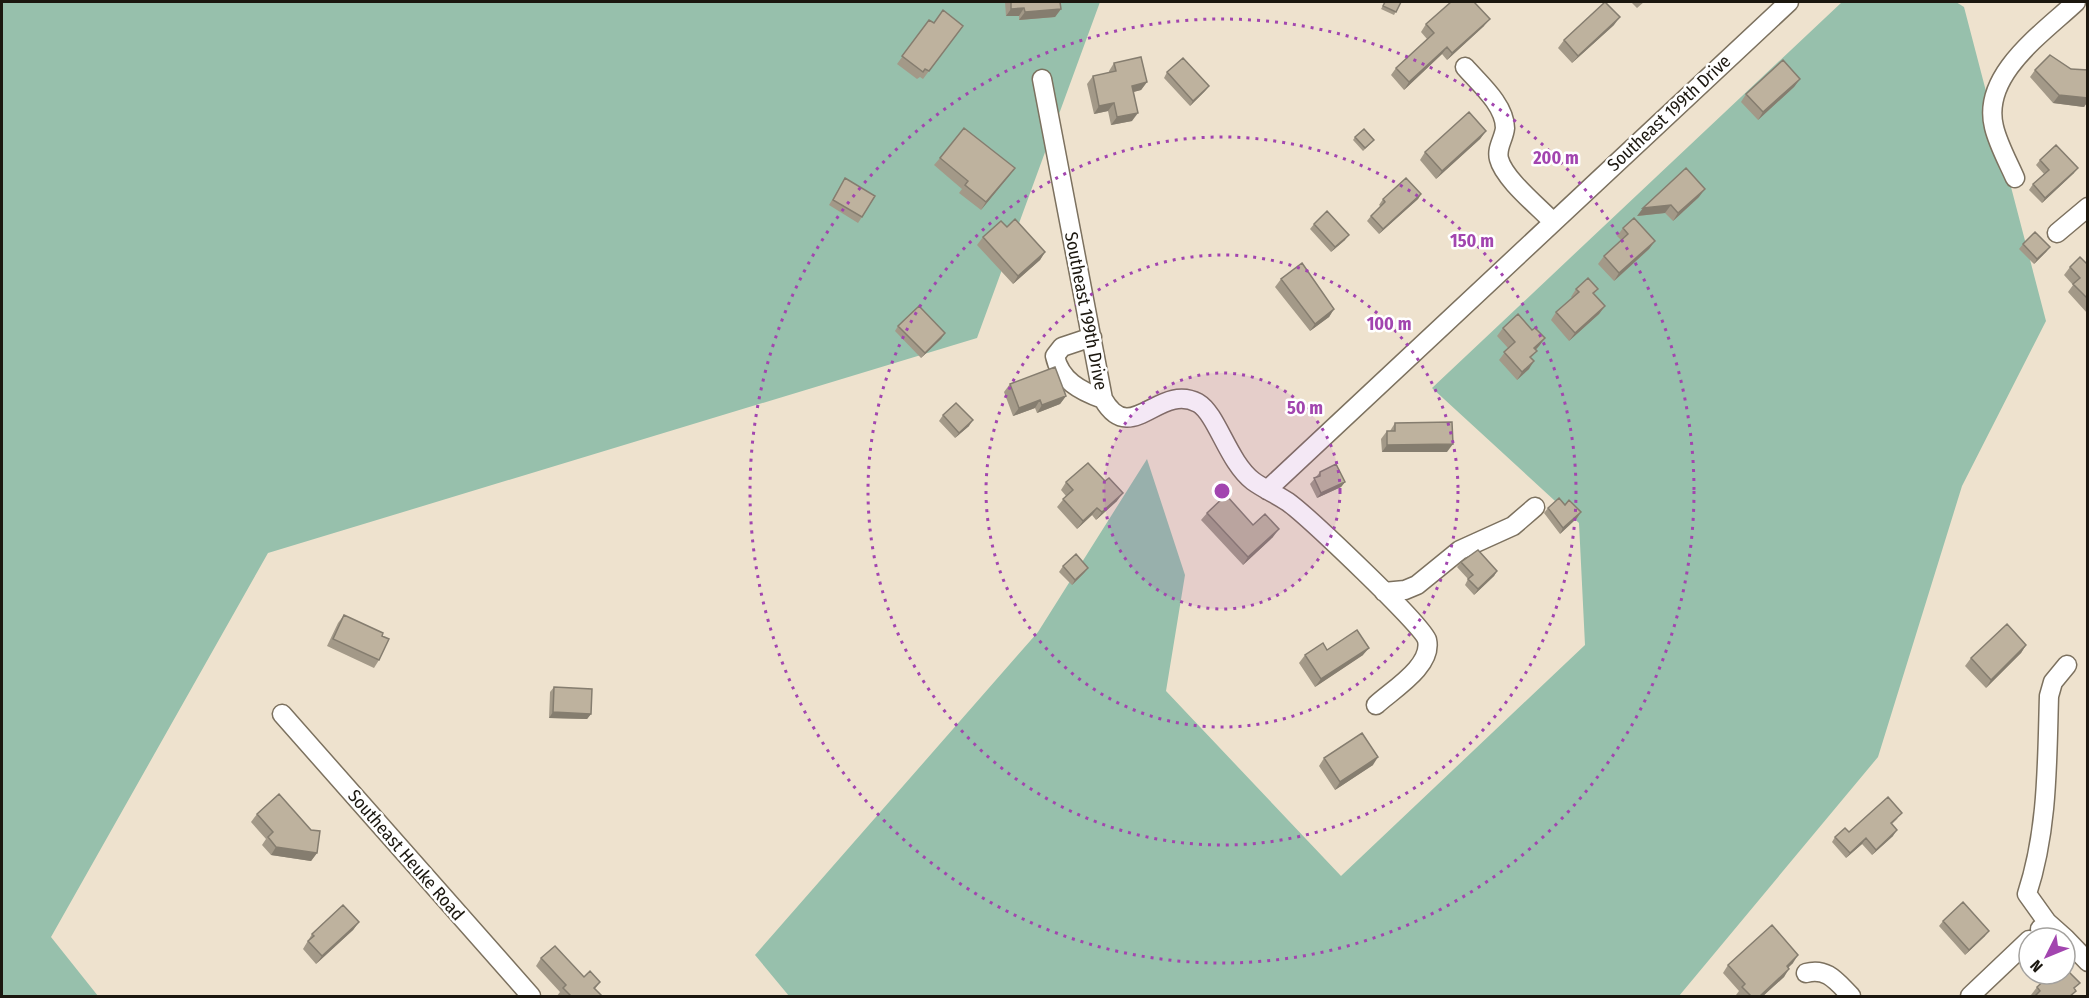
<svg xmlns="http://www.w3.org/2000/svg" width="2089" height="998" viewBox="0 0 2089 998" font-family="'Fira Sans Condensed',sans-serif">
<style>
.forest{fill:#97c0ac}
.lines{fill:none;stroke-linecap:round;stroke-linejoin:round}
.minor-casing{stroke:#7c715f;stroke-width:21}
.minor{stroke:#fff;stroke-width:18}
.wall{fill:#a39988}
.shaded-wall{fill:#857d6f}
.building{fill:#beb29e;stroke:#857d6f;stroke-width:1.5}
.ring{fill:none;stroke:#a245af;stroke-width:3;stroke-dasharray:3 6}
.labels{text-anchor:middle;stroke-width:5;stroke-linejoin:round;paint-order:stroke}
.street-label{font-size:18px;fill:#1b170f;stroke:#fff}
.centre{fill:#a245af;stroke:#fff;stroke-width:3}
.ring-label{font-size:18px;text-anchor:middle;font-weight:bold;fill:#a245af;stroke:#fff;stroke-width:5;stroke-linejoin:round;paint-order:stroke}
</style>
<rect width="100%" height="100%" fill="#eee2ce"/>
<!-- forest -->
<path class="forest" d="M2 2H1100L977 338 268 553 51 937 98 996H2Z
M1842 2H1956L1964 7 2046 321 1962 486 1878 757 1679 996H789L755 955 1038 632 1147 459 1185 575 1166 691 1341 876 1585 645 1579 523 1432 388Z"/>
<g class="lines">
<defs>
<path id="minor" d="M1465 67C1479 83 1505 105 1505 128 1504 139 1496 148 1499 159 1504 179 1539 207 1553 222
M1042 79 1103 399C1131 448 1159 382 1198 403 1217 414 1228 462 1253 481 1264 489 1276 494 1288 502 1306 515 1423 625 1427 640 1433 666 1392 690 1376 705
M2015 178C2008 162 1998 144 1994 127 1981 75 2043 33 2076 2
M2057 233 2088 207
M1092 337 1062 347 1055 356C1060 380 1080 391 1103 399
M1267 490 1789 2
M1384 592 1405 590 1417 585 1460 550 1513 526 1535 507
M282 714 531 996
M2047 922 2027 894C2048 830 2047 763 2049 696L2053 682 2067 665
M2040 929 2047 922 2065 938
M2065 938 2088 962
M1806 973C1827 967 1837 982 1851 996
M1970 996 2029 940"/>
</defs>
<!-- minor casing -->
<use href="#minor" class="minor-casing"/>
<!-- minor -->
<use href="#minor" class="minor"/>
</g>
<!-- wall -->
<path class="wall" d="M1005 2H1060L1061 9 1055 17 1019 20V16H1006Z
M1385 2H1401L1394 15 1381 9Z
M1631 2H1644L1637 8Z
M929 20 934 23 963 26 923 79 920 77 917 79 897 64Z
M1426 24 1484 26 1447 60 1442 54 1404 90 1391 75 1396 68 1427 39 1421 32Z
M1614 25 1572 63 1558 48 1564 40Z
M1114 63 1147 82 1141 90 1133 92 1132 121 1111 125 1108 111 1094 114 1087 84 1093 76 1109 73V71Z
M2071 69 2088 70V101L2084 107 2053 103 2030 77 2035 70Z
M1167 72 1209 86 1205 91 1190 106 1164 78Z
M1800 79 1794 87 1758 120 1741 102 1746 94Z
M1486 131 1480 139 1436 179 1420 160 1425 152Z
M1355 137 1374 140 1363 151 1353 140Z
M940 158 1009 176 981 210 959 193 962 189 934 165Z
M2040 160 2074 173 2042 203 2029 190 2033 184 2044 174 2036 165Z
M845 178 862 217 858 223 829 205Z
M1421 194 1418 199 1379 234 1367 221 1371 216 1381 207 1379 205 1383 199Z
M1699 197 1673 221 1665 213 1637 216Z
M1314 224 1345 240 1331 252 1310 229Z
M1007 227 1045 252 1040 260 1013 284 977 245 983 237Z
M1623 228 1655 241 1649 249 1614 281 1598 264 1604 256 1621 240 1617 236Z
M2023 244 2050 247 2046 252 2034 264 2019 249Z
M2088 265V312L2087 313 2068 292 2073 285 2064 275 2070 267Z
M1281 279 1334 309 1329 317 1310 331 1275 287Z
M1576 289H1598L1594 294 1605 306 1599 314 1569 341 1551 320 1556 312 1572 298 1571 297Z
M898 326 945 333 941 339 921 358 895 331Z
M1503 328 1532 330 1545 338 1536 350 1537 351 1531 358 1529 369 1517 380 1499 360 1508 348 1497 336Z
M1010 384 1066 396 1060 404 1037 413 1035 408 1013 416 1004 392Z
M943 415 969 426 955 438 939 421Z
M1395 423 1447 452H1382L1381 439 1387 431H1390Z
M1320 472 1345 482 1341 487 1317 498 1310 484Z
M1066 482 1117 501 1096 520 1092 515 1077 529 1057 507 1066 496 1061 490Z
M1565 505 1581 512 1577 518 1560 534 1544 513 1548 508Z
M1207 513 1253 525 1273 537 1243 565 1201 520Z
M1461 562 1497 571 1494 576 1474 595 1465 585 1468 579 1457 567Z
M1063 566 1088 568 1084 573 1072 585 1059 572Z
M344 615 382 636 379 660 374 668 327 646 338 623Z
M2026 645 2021 653 1986 688 1965 666 1971 658Z
M1327 650 1363 655 1315 687 1299 663 1305 655Z
M554 687 591 714 587 719 549 718 550 692Z
M1324 758 1373 765 1335 790 1319 766Z
M257 814 317 853 311 861 271 855 262 845 266 839 251 822Z
M1898 818 1892 824 1893 836 1872 855 1862 844 1846 858 1832 842 1835 837Z
M1943 921 1985 936 1965 955 1939 926Z
M359 922 353 930 316 964 303 949 312 934Z
M541 958 584 977 600 982 595 989 602 996H557L560 992 536 966Z
M1793 963 1788 968 1784 977 1763 996H1738L1736 995 1739 991 1723 973 1728 965Z
M2037 987 2075 990 2072 996H2032L2031 995Z"/>
<!-- shaded-wall -->
<path class="shaded-wall" d="M1024 8 1019 16H1006L1011 9Z
M1061 9 1055 17 1019 20 1025 12Z
M1620 17 1614 25 1572 63 1578 56Z
M1490 19 1484 26 1447 60 1452 53Z
M1447 47 1442 54 1404 90 1409 82Z
M1800 79 1794 87 1758 120 1763 112Z
M1147 82 1141 90 1126 94 1132 86Z
M1209 86 1205 91 1190 106 1193 101Z
M2059 95 2088 98V101L2084 107 2053 103Z
M1114 103 1108 111 1094 114 1099 106Z
M1138 113 1132 121 1111 125 1117 117Z
M1486 131 1480 139 1436 179 1442 171Z
M1015 168 1009 176 981 210 986 202Z
M2078 168 2074 173 2042 203 2045 198Z
M1705 189 1699 197 1673 221 1678 213Z
M1421 194 1418 199 1379 234 1383 229Z
M1671 205 1665 213 1637 216 1643 208Z
M1349 235 1345 240 1331 252 1335 247Z
M1655 241 1649 249 1614 281 1619 273Z
M2050 247 2046 252 2034 264 2037 259Z
M1045 252 1040 260 1013 284 1018 276Z
M1605 306 1599 314 1569 341 1575 333Z
M1334 309 1329 317 1310 331 1315 324Z
M945 333 941 339 921 358 925 353Z
M1545 338 1539 346 1529 356 1534 348Z
M1534 361 1529 369 1517 380 1522 372Z
M1066 396 1060 404 1037 413 1042 405Z
M1040 400 1035 408 1013 416 1019 408Z
M973 420 969 426 955 438 959 433Z
M1453 444 1447 452H1382L1387 445Z
M1345 482 1341 487 1317 498 1321 493Z
M1123 493 1117 501 1096 520 1102 512Z
M1097 508 1092 515 1077 529 1083 521Z
M1581 512 1577 518 1560 534 1563 528Z
M1279 529 1273 537 1243 565 1248 557Z
M1088 568 1084 573 1072 585 1075 580Z
M1497 571 1494 576 1474 595 1478 589Z
M2026 645 2021 653 1986 688 1991 680Z
M1369 648 1363 655 1315 687 1321 679Z
M553 712 591 714 587 719 549 718Z
M1378 757 1373 765 1335 790 1340 782Z
M1897 830 1893 836 1872 855 1876 850Z
M1866 838 1862 844 1846 858 1850 853Z
M276 847 317 853 311 861 271 855Z
M359 922 353 930 316 964 322 956Z
M1989 931 1985 936 1965 955 1969 950Z
M1798 955 1793 963 1781 974 1787 966Z
M1789 969 1784 977 1763 996H1760Z"/>
<!-- building -->
<path class="building" d="M1011 2H1060L1061 9 1025 12 1024 8 1011 9Z
M1385 2H1401L1396 12 1383 6Z
M1451 2H1474L1490 19 1452 53 1447 47 1409 82 1396 68 1434 33 1426 24Z
M1605 2 1620 17 1578 56 1564 40Z
M943 10 963 26 929 71 925 69 923 72 902 56 929 20 934 23Z
M2050 55 2071 69 2088 70V98L2059 95 2035 70Z
M1141 57 1147 82 1132 86 1138 113 1117 117 1114 103 1099 106 1093 76 1116 71 1114 63Z
M1183 58 1209 86 1193 101 1167 72Z
M1783 60 1800 79 1763 112 1746 94Z
M1469 112 1486 131 1442 171 1425 152Z
M964 128 1015 168 986 202 965 185 968 181 940 158Z
M1364 129 1374 140 1365 148 1355 137Z
M2056 145 2078 168 2045 198 2033 184 2049 170 2040 160Z
M1686 168 1705 189 1678 213 1671 205 1643 208Z
M845 178 875 196 862 217 833 200Z
M1406 178 1421 194 1383 229 1371 216 1385 202 1383 199Z
M1327 211 1349 235 1335 247 1314 224Z
M1634 218 1655 241 1619 273 1604 256 1628 234 1623 228Z
M1015 219 1045 252 1018 276 983 237 1001 221 1007 227Z
M2035 232 2050 247 2037 259 2023 244Z
M2080 257 2088 265V299L2073 284 2080 278 2070 267Z
M1302 263 1334 309 1315 324 1281 279Z
M1588 278 1598 289 1593 293 1605 306 1575 333 1556 312 1579 292 1576 289Z
M919 306 945 333 925 353 898 326Z
M1518 314 1532 330 1535 328 1545 338 1534 348 1537 351 1530 357 1534 361 1522 372 1504 352 1515 342 1503 328Z
M1055 367 1066 396 1042 405 1040 400 1019 408 1010 384Z
M956 403 973 420 959 433 943 415Z
M1452 422 1453 444 1387 445V431H1395V423Z
M1088 463 1105 481 1109 478 1123 493 1102 512 1097 508 1083 521 1063 499 1073 490 1066 482Z
M1336 464 1345 482 1321 493 1314 478 1320 476V472Z
M1226 495 1253 525 1265 514 1279 529 1248 557 1207 513Z
M1559 498 1565 505 1569 500 1581 512 1563 528 1548 508Z
M1478 550 1497 571 1478 589 1468 579 1473 575 1461 562Z
M1076 554 1088 568 1075 580 1063 566Z
M344 615 383 633 382 636 389 639 379 660 333 639Z
M2007 624 2026 645 1991 680 1971 658Z
M1357 630 1369 648 1321 679 1305 655 1323 643 1327 650Z
M554 687 592 689 591 714 553 712Z
M1362 733 1378 757 1340 782 1324 758Z
M279 794 311 830 320 831 317 853 276 847 268 837 273 832 257 814Z
M1888 797 1902 813 1891 823 1897 830 1876 850 1866 838 1850 853 1835 837 1845 828 1849 832Z
M1963 902 1989 931 1969 950 1943 921Z
M343 905 359 922 322 956 308 941 314 936 312 934Z
M1772 925 1798 955 1787 966 1789 969 1760 996H1751L1742 987 1745 984 1728 965Z
M555 946 584 977 590 971 600 982 594 988 602 996H571L563 988 566 985 541 958Z
M2067 970 2080 983 2074 988 2076 991 2070 996H2035L2040 991 2037 987 2051 974H2061V975L2065 974V972Z"/>
<!-- distance rings -->
<circle cx="1222" cy="491" r="118" fill="#a245af" fill-opacity=".12"/>
<g class="ring">
<circle cx="1222" cy="491" r="118"/>
<circle cx="1222" cy="491" r="236"/>
<circle cx="1222" cy="491" r="354"/>
<circle cx="1222" cy="491" r="472"/>
</g>
<g class="labels">
<!-- street labels -->
<g class="street-label">
<text transform="translate(1669 113) rotate(-43)" y="6">Southeast 199th Drive</text>
<text transform="translate(1086 311) rotate(79)" y="6">Southeast 199th Drive</text>
<text transform="translate(406 855) rotate(49)" y="6">Southeast Heuke Road</text>
</g>
</g>
<circle cx="1222" cy="491" r="9" class="centre"/>
<g class="ring-label">
<text x="1556" y="164">200 m</text>
<text x="1472" y="247">150 m</text>
<text x="1389" y="330">100 m</text>
<text x="1305" y="414">50 m</text>
</g>
<!-- border -->
<rect width="2089" height="998" fill="none" stroke="#1b170f" stroke-width="6"/>
<!-- north arrow -->
<g transform="translate(2047 956) rotate(227)"><circle r="28" fill="#ffffff" stroke="#a4a29f" stroke-width="1.5"/>
<path d="M0-4.5L10 22L0 15L-10 22Z" fill="#a245af"/>
<text y="-9" font-size="16" font-weight="bold" text-anchor="middle" fill="#1b170f">N</text>
</g>
</svg>
